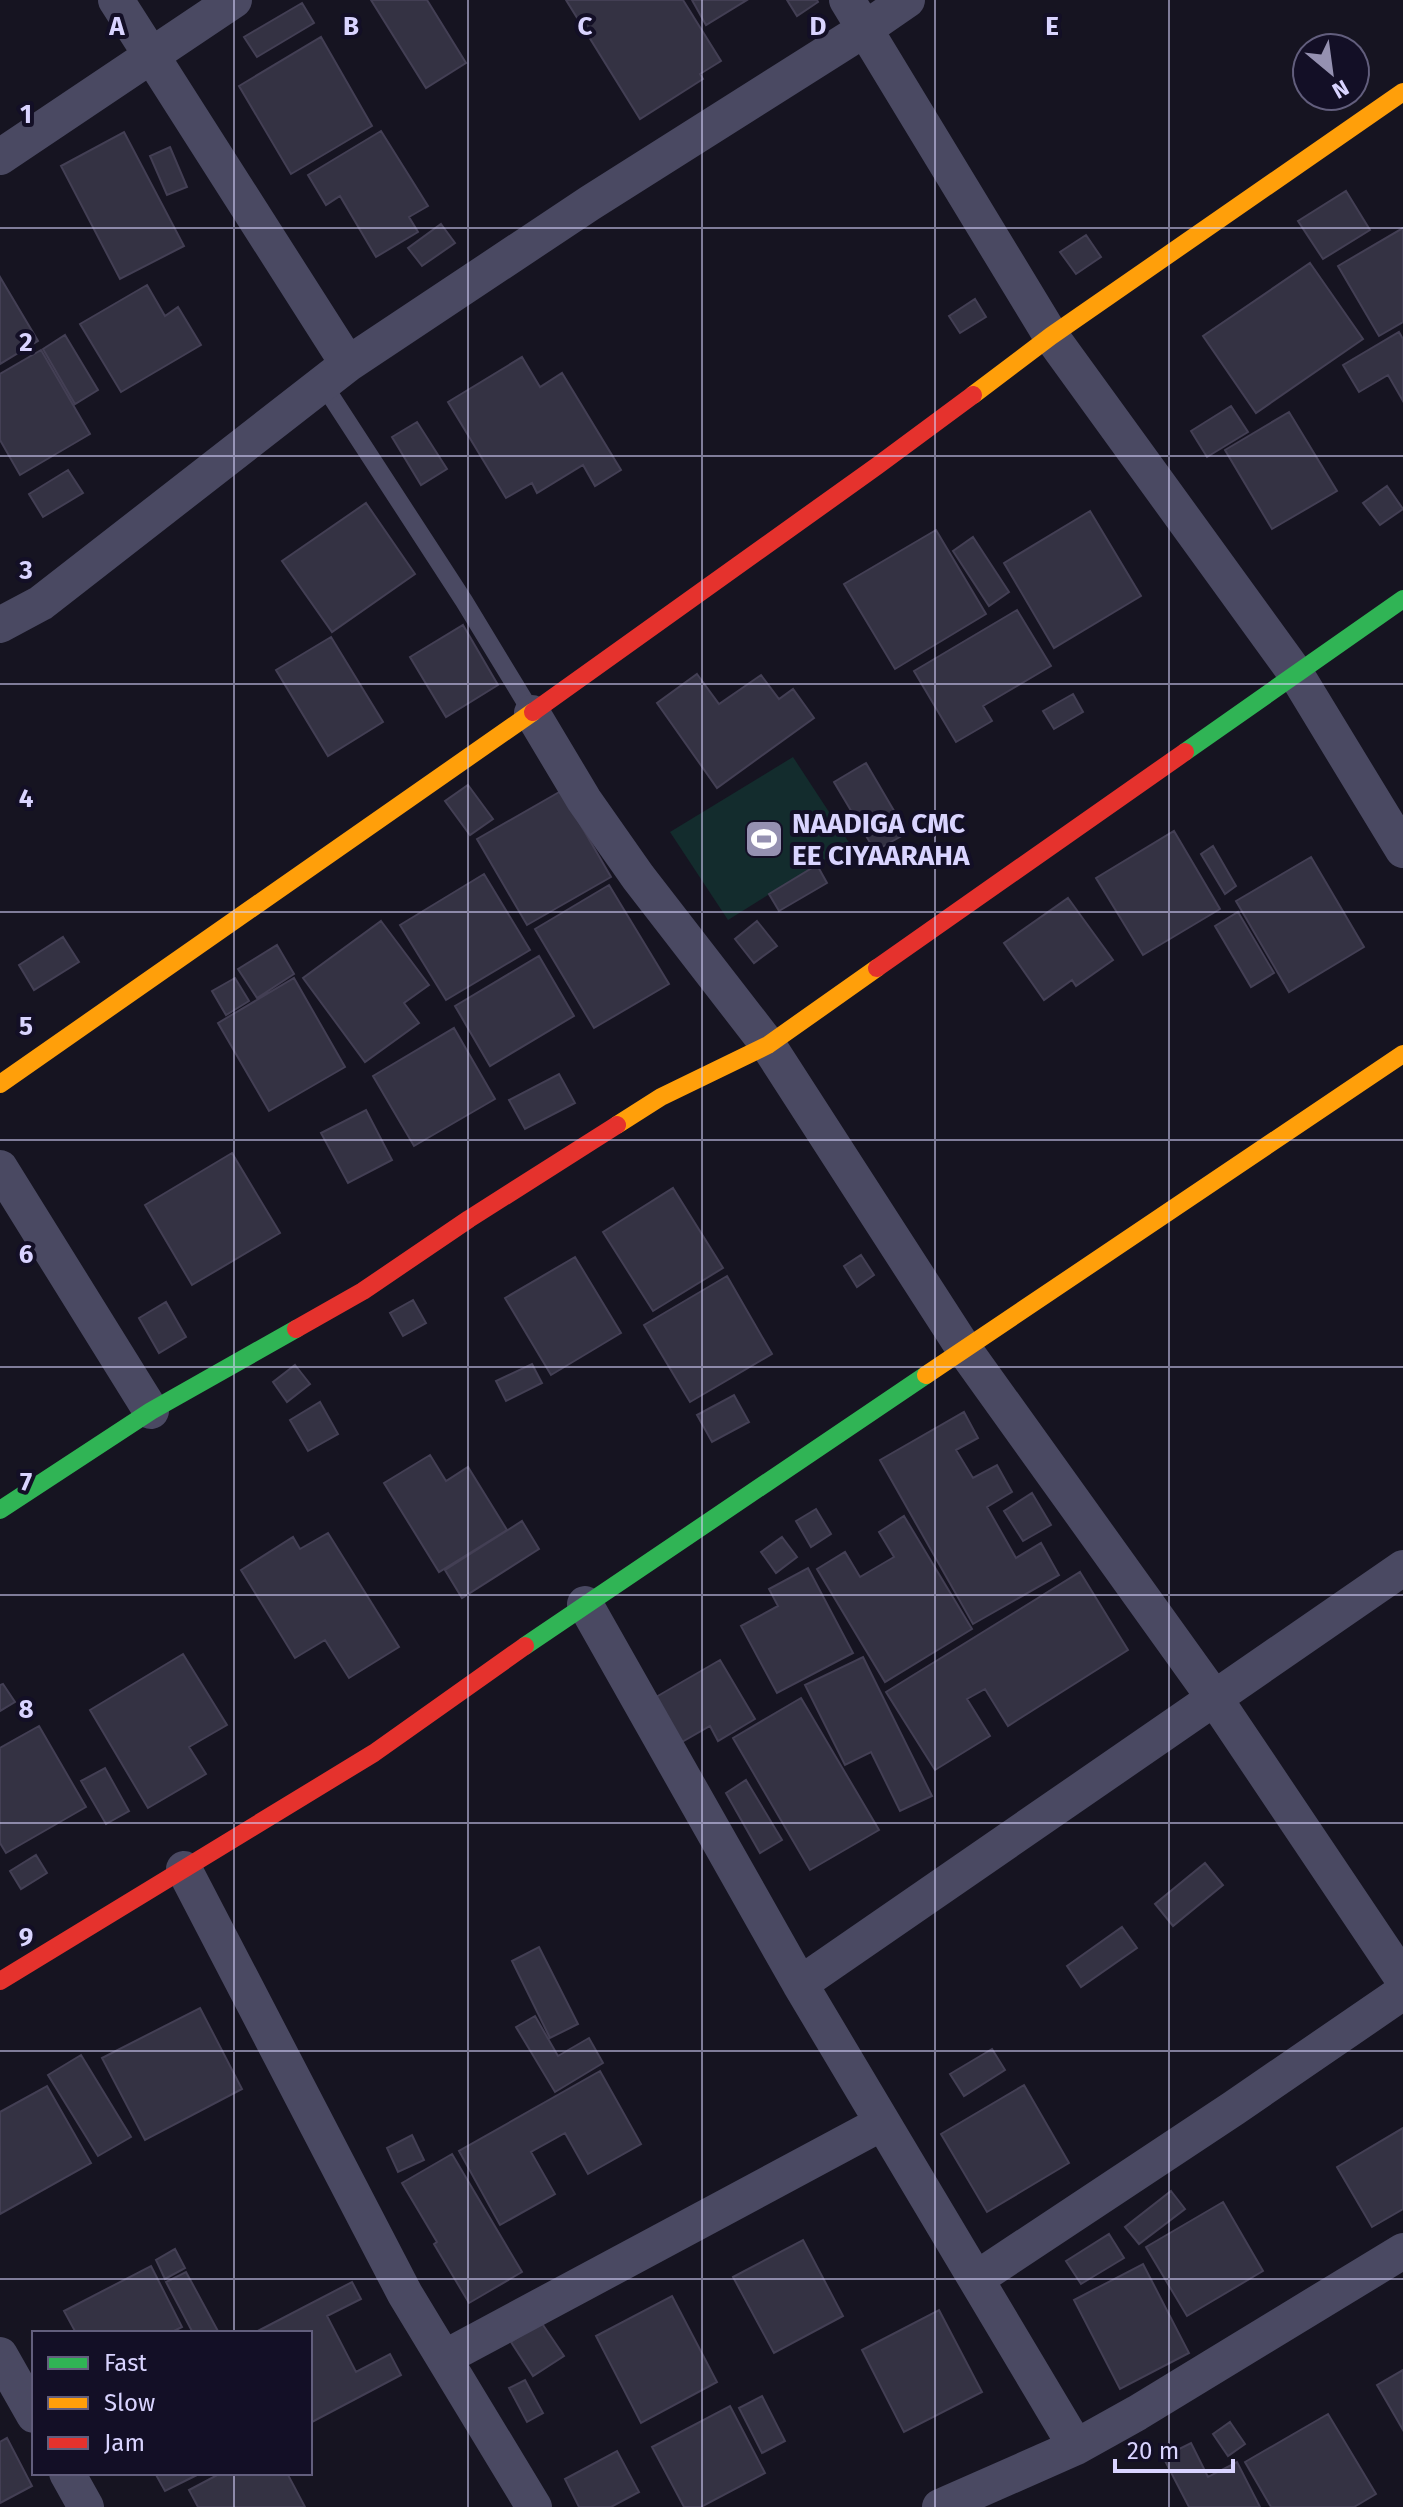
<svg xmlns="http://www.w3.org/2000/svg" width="1403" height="2507" viewBox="0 0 1403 2507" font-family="'Fira Sans',sans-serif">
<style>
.green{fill:#132c2d}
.building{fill:#343243;stroke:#433f54;stroke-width:2}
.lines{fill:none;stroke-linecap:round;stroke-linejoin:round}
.lane{stroke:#4a4962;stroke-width:18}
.street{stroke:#4a4962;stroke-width:36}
.fast{stroke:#30b455;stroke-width:18}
.slow{stroke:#ff9f0a;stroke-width:18}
.jam{stroke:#e5322d;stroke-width:18}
.grid{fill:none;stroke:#d9d4ff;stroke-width:2;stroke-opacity:0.55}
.labels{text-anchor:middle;stroke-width:8;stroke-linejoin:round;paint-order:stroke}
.poi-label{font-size:28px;font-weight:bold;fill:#d9d4ff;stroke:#130f26;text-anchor:start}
.grid-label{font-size:26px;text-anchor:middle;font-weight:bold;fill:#d9d4ff;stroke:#130f26;stroke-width:8;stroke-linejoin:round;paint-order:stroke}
</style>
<rect width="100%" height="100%" fill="#161421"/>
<!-- green -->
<path class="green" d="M793 757 850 844 728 920 670 832Z"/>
<!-- building -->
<path class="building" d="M371 0H427L466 63 426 88Z
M566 0H683L721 61 700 74 703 79 640 119Z
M692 0H747L706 25Z
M787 0H817L818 2 797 16Z
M302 3 314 23 257 57 244 37Z
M321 37 372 126 291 174 239 86Z
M381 131 428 206 409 217 418 232 376 257 340 196 326 205 308 175Z
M124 132 184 246 120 279 61 166Z
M170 147 187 187 167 195 150 156Z
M1346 191 1370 230 1323 259 1298 221Z
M441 224 455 243 422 266 408 248Z
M1403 228V322L1379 336 1338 266Z
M1086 235 1101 257 1076 274 1060 252Z
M1310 263 1363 339 1256 413 1203 336Z
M0 277 38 341 0 364Z
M147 285 165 316 178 307 201 345 121 392 80 324Z
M975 299 986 317 960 333 949 316Z
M1399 332 1403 339V401L1388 375 1359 392 1343 365Z
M65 335 98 390 75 404 43 349Z
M41 350 90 434 20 475 0 440V374Z
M522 357 540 387 562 373 621 470 595 486 583 465 537 493 532 483 506 498 448 402Z
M1231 406 1248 432 1207 457 1191 431Z
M1289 412 1337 491 1272 529 1225 450Z
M417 422 447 469 421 485 392 437Z
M68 470 83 493 43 517 29 494Z
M1387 486 1403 509 1380 525 1363 503Z
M366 503 415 574 332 632 282 561Z
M1090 511 1141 596 1054 648 1004 563Z
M936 530 986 614 895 669 844 584Z
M973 537 1009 592 989 606 953 551Z
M1017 610 1051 666 983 706 992 721 956 742 914 671Z
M463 625 498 685 446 717 410 657Z
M331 637 383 722 328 756 276 670Z
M697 674 719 704 761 675 779 699 793 689 814 718 717 788 657 703Z
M1073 694 1083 712 1054 729 1043 711Z
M866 763 907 833 875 851 834 782Z
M468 785 493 819 470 835 445 801Z
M561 791 611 877 527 925 477 839Z
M1174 831 1220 909 1143 955 1096 878Z
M1213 846 1236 886 1225 894 1201 854Z
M1311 857 1364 947 1289 992 1236 901Z
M817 865 827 883 779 911 769 894Z
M484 874 530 950 446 1000 400 925Z
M609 885 669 984 594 1028 535 929Z
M1068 898 1113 960 1076 986 1072 980 1044 1000 1004 943Z
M1238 912 1274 973 1251 987 1215 926Z
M381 921 429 985 404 1003 419 1023 365 1062 303 978Z
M757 921 777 946 754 963 735 939Z
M63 937 79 962 34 990 19 965Z
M277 945 294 974 257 998 238 969Z
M539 956 574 1016 490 1066 455 1006Z
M235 978 249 1001 226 1015 212 991Z
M294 978 345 1067 269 1111 218 1023Z
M454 1028 495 1099 414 1146 373 1076Z
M559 1074 575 1103 525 1129 509 1100Z
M366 1110 392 1160 348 1183 321 1133Z
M232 1153 280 1233 192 1285 145 1205Z
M673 1188 723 1268 653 1311 603 1232Z
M861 1255 874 1275 857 1287 844 1266Z
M575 1257 621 1333 551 1375 505 1298Z
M727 1276 772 1354 690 1402 644 1325Z
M413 1300 426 1323 403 1336 390 1313Z
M166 1302 186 1337 159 1353 139 1318Z
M532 1364 542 1383 506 1401 496 1381Z
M295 1365 310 1384 287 1402 273 1382Z
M734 1395 749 1422 712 1442 697 1415Z
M320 1402 338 1434 308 1451 290 1420Z
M964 1412 978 1438 956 1450 973 1478 997 1465 1012 1492 987 1507 1016 1558 1041 1543 1059 1575 973 1624 880 1460Z
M430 1455 446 1481 468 1467 507 1530 439 1572 384 1483Z
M1032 1493 1051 1525 1023 1541 1004 1511Z
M816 1509 831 1534 811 1547 796 1521Z
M904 1516 972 1629 885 1682 817 1569 845 1552 860 1577 894 1557 879 1532Z
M522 1521 539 1549 462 1598 445 1570Z
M328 1533 399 1647 349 1678 325 1640 295 1658 241 1570 293 1537 300 1549Z
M782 1537 797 1557 776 1573 761 1552Z
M808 1568 853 1653 777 1693 741 1626 778 1606 769 1589Z
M1080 1572 1128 1650 1008 1726 985 1689 967 1699 990 1736 935 1770 886 1692Z
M183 1654 227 1725 189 1747 206 1774 148 1808 90 1710Z
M863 1657 932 1796 900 1811 871 1752 845 1765 805 1685Z
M720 1660 755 1719 718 1741 710 1726 682 1742 656 1697Z
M3 1684 15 1702 0 1711V1685Z
M801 1698 879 1830 810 1870 733 1738Z
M39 1726 86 1807 6 1853 0 1843V1748Z
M105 1768 129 1811 106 1824 81 1781Z
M746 1780 782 1840 760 1853 726 1793Z
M36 1855 47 1873 21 1889 10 1871Z
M1205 1863 1223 1885 1173 1926 1155 1904Z
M1122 1927 1137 1948 1081 1987 1067 1966Z
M539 1947 578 2024 550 2038 512 1961Z
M200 2008 242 2089 145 2140 102 2058Z
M535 2016 558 2056 589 2038 603 2063 555 2092 516 2027Z
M992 2049 1005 2070 964 2096 950 2074Z
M81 2055 131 2137 98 2156 48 2075Z
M600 2071 641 2144 588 2174 565 2133 531 2152 555 2194 500 2225 459 2151Z
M1024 2085 1069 2163 987 2212 941 2134Z
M47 2086 91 2163 0 2214V2112Z
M1403 2128V2209L1372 2227 1337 2167Z
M412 2135 424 2160 398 2172 387 2148Z
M452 2154 522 2272 469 2303 434 2244 437 2242 402 2183Z
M1171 2191 1185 2209 1139 2244 1125 2227Z
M1223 2202 1263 2271 1187 2316 1146 2247Z
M1109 2234 1124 2258 1081 2284 1066 2261Z
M803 2240 843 2316 774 2353 733 2277Z
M175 2249 185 2268 165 2279 156 2260Z
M1143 2264 1189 2353 1120 2389 1074 2300Z
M151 2266 182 2327 170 2333H76L64 2311Z
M186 2272 219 2333H193L166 2282Z
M352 2282 361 2299 327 2316 356 2372 390 2354 401 2375 310 2423V2333H254Z
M672 2296 717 2382 641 2423 596 2336Z
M939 2310 982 2392 904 2432 862 2350Z
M541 2322 564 2356 533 2376 511 2342Z
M1403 2370V2430L1377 2385Z
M525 2380 543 2413 527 2422 509 2388Z
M762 2396 785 2441 762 2453 739 2408Z
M730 2406 765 2473 701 2507H684L652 2447Z
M1328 2414 1376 2494 1354 2507H1271L1245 2462Z
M1230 2422 1245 2444 1228 2456 1213 2434Z
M7 2438 32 2486 0 2503V2442Z
M1191 2443 1208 2477 1237 2462 1260 2507H1189L1163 2457Z
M617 2451 639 2492 611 2507H579L565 2479Z
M155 2473H201L165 2491Z
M221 2473H287L305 2507H198L189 2490Z"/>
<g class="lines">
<!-- lane -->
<path class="lane" d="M323 384 464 601 532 713"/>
<!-- street -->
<path class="street" d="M116 0 348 364
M847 0 1051 336 1296 674 1403 850
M0 157 234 0
M0 625 41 603 348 364 590 203 865 29 907 0
M532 713 584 800 638 877 768 1045 964 1349 1215 1699 1403 1979
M0 1168 151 1411
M585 1604 800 1984 1076 2447
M184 1869 405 2294 534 2507
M800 1984 1403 1568
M976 2279 1234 2108 1403 1992
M0 2355 34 2415
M444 2358 882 2123
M67 2473 86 2507
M940 2507 1076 2447 1137 2413 1403 2251"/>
<!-- fast -->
<path class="fast" d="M1185 752 1403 599
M0 1510 151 1411 296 1329
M525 1646 926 1375"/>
<!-- slow -->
<path class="slow" d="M973 395 1051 336 1403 92
M0 1084 533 712
M617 1125 661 1097 768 1045 877 968
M926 1375 1403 1054"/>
<!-- jam -->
<path class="jam" d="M533 712 877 466 973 395
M877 968 1185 752
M296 1329 363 1291 469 1219 617 1125
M0 1981 374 1753 525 1646"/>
</g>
<!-- grid -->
<path class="grid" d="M234 0V2333M468 0V2507M702 0V2507M935 0V2507M1169 0V2507M0 228H1403M0 456H1403M0 684H1403M0 912H1403M0 1140H1403M0 1367H1403M0 1595H1403M0 1823H1403M0 2051H1403M0 2279H1403M234 2473V2507"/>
<!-- icons -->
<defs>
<symbol id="stadium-square" viewBox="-11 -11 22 22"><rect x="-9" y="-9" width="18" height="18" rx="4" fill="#9591b1" stroke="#130f26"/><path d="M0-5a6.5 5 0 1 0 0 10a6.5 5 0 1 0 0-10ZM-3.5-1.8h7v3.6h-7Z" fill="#fff"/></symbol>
</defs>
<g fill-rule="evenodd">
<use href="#stadium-square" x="742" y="817" width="44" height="44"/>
</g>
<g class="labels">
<!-- poi labels -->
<g class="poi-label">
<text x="792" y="833">NAADIGA CMC<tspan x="792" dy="32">EE CIYAARAHA</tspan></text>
</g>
</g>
<g class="grid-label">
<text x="117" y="35">A</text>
<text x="351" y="35">B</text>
<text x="585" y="35">C</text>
<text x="818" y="35">D</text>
<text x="1052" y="35">E</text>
<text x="26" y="123">1</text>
<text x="26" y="351">2</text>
<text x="26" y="579">3</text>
<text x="26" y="807">4</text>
<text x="26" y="1035">5</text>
<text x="26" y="1263">6</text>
<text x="26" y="1491">7</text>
<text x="26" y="1718">8</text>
<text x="26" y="1946">9</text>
</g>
<!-- legend -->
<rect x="32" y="2331" width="280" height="144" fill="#130f26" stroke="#625e7d" stroke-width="2"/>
<rect x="48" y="2357" width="40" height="12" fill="#30b455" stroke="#625e7d" stroke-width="2"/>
<text x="104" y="2371" font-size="24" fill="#d9d4ff">Fast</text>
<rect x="48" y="2397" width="40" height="12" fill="#ff9f0a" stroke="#625e7d" stroke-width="2"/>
<text x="104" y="2411" font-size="24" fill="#d9d4ff">Slow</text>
<rect x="48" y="2437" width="40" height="12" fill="#e5322d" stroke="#625e7d" stroke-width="2"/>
<text x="104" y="2451" font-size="24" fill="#d9d4ff">Jam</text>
<!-- north arrow -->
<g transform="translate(1331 72) rotate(151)"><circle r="38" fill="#130f26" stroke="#625e7d" stroke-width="2"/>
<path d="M0-6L14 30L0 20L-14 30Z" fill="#9591b1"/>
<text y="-12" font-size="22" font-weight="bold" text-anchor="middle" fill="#d9d4ff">N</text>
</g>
<!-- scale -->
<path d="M1115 2459v12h118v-12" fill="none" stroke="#d9d4ff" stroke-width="4"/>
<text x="1127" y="2459" font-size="24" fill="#d9d4ff" stroke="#130f26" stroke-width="6" paint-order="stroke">20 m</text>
</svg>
